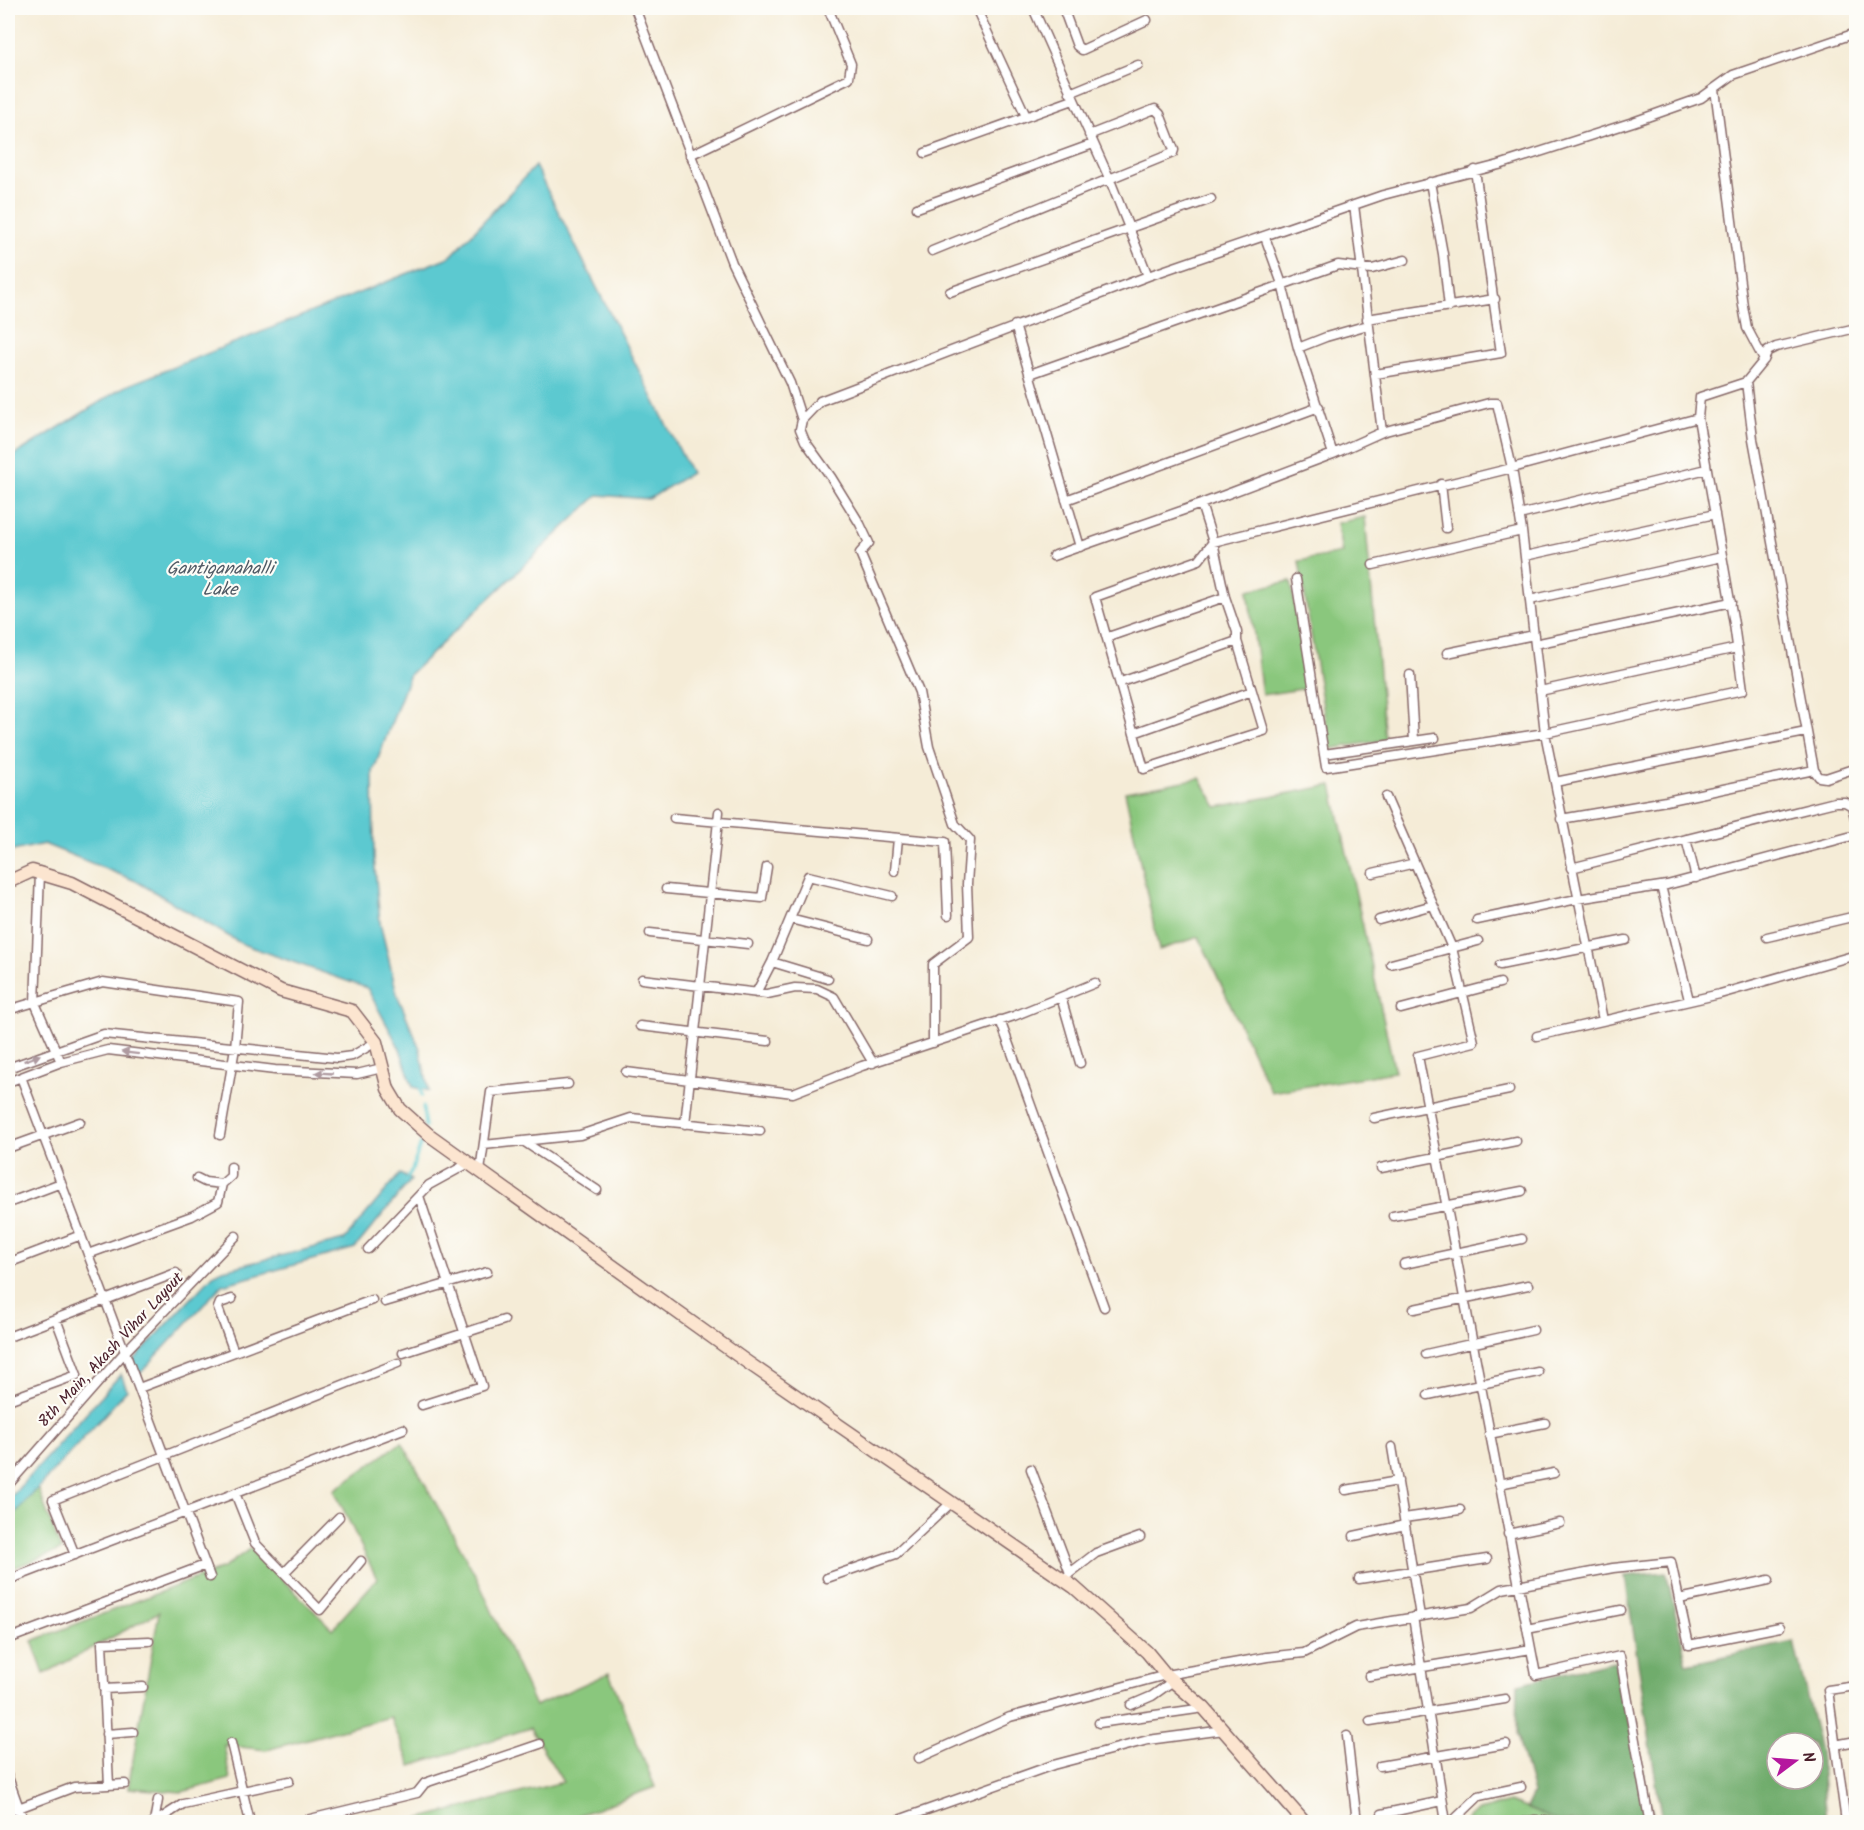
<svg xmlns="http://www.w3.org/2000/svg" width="1864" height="1830" viewBox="0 0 1864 1830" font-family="Kalam,sans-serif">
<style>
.green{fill:#8ac77d;stroke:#6a7354;stroke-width:1.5}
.forest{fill:#6fac6c;stroke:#5c664c;stroke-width:1.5;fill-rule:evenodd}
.water{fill:#5bc9d0;stroke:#52747e;stroke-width:1.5}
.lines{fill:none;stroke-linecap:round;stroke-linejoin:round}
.stream{stroke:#5bc9d0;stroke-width:3}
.street-casing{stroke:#866767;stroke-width:11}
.secondary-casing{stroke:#866767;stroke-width:15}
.street{stroke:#fff;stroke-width:8}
.secondary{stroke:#fce5d0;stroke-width:12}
.oneway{fill:#ae9aa0}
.labels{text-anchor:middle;stroke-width:4.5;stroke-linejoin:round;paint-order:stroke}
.street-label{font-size:16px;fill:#4a1f2b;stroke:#fdfcf7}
.water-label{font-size:18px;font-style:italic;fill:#505a65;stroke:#fdfcf7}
</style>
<rect width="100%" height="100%" fill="#fdfcf7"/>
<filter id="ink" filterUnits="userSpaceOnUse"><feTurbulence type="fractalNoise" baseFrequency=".0167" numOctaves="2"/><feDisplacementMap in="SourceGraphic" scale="12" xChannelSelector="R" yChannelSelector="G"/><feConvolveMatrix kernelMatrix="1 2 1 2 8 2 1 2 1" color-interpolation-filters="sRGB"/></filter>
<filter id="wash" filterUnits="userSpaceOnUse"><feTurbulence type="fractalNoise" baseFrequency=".008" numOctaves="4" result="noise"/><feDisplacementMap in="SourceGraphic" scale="24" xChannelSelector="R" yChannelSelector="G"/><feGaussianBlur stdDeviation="1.35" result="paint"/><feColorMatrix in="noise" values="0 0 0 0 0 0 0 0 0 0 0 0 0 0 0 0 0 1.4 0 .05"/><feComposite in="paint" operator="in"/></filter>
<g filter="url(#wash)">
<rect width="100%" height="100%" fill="#f5ecd7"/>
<!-- green -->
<path class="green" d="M1365 517 1385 740 1330 749 1299 561 1342 553 1337 523Z
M1291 581 1308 688 1262 695 1248 590Z
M1200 778 1217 807 1332 785 1395 1072 1271 1092 1199 937 1159 950 1125 792Z
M402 1442 476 1576 535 1706 609 1673 655 1787 560 1822H406L563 1782 530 1728 411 1766 390 1717 266 1750 224 1745 230 1779 182 1792 128 1788 159 1612 44 1674 32 1641 223 1568 251 1548 332 1629 377 1579 334 1490Z
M38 1488 61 1550 8 1570V1521Z
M1510 1802 1561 1822H1465L1478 1810Z"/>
<!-- forest -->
<path class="forest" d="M1666 1572 1687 1664 1794 1642 1820 1751 1826 1822H1662L1625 1576ZM1777 1743H1813V1779H1777Z
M1614 1661 1655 1822H1559L1526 1808 1533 1793 1517 1735 1518 1684Z"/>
<!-- water -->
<path class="water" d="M535 166 691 473 649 499 598 495 410 674 373 772 374 857 380 923 397 994 420 1049 429 1091 413 1087 400 1049 367 988 242 944 136 881 44 844 8 852V459L124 387 451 256Z
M400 1174 411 1180 355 1248 222 1285 137 1377 131 1363 213 1275 223 1270 344 1240Z
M121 1374 127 1390 8 1521V1500Z"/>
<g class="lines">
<!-- stream -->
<path class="stream" d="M420 1087 422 1096
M423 1107 425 1127
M406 1180 412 1170 421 1143"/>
</g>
</g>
<g filter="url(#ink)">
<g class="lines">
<defs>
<path id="street" d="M635 8 732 263 790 383 802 420 800 429 805 441 831 477 860 524 869 543 860 553 919 692 929 747 955 824 970 840 967 884 969 937 933 964V1043
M976 8 1026 116
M1033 8 1110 180 1148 276
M1063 8 1077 46 1082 50 1147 20
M1715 89 1743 306 1747 328 1764 360
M1070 93 1138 65
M925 153 1073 100
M690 155 849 78 851 64 828 8
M1430 182 1443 254 1449 307
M1354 205 1382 432
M917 208 1093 144
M1265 237 1282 284 1298 348 1333 454
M932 251 1173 153 1174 150 1160 114 1155 109 1089 135
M950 292 1211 199
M1367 319 1495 299
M1015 325 1080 547
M1298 348 1326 337 1368 325
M1030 374 1338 265 1372 269 1405 260
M1376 374 1501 353 1475 170
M1746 382 1753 439 1814 770 1819 777 1826 778 1856 768
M802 420 820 401 1148 276 1383 195 1499 165 1633 122 1701 98 1733 75 1856 33
M1441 484 1446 528
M1066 500 1319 407
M1201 504 1213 542 1225 597 1237 632V641L1264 731 1144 769 1095 597 1199 560 1213 542 1512 468 1698 418
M1519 515 1707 469
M1053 556 1201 504 1333 454 1382 432 1489 403H1497L1512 468 1522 531 1545 733 1603 1020
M1525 556 1715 514
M1373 565 1522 531
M1296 579 1326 767 1545 733 1743 690 1734 624 1698 418 1700 397 1746 382 1764 360 1768 351 1776 347 1856 328
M1530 600 1722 557
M1108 637 1225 597
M1535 644 1731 602
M1447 653 1534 635
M1410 675 1414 741
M1121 682 1237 641
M1540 691 1737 648
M1134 733 1252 691
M1324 754 1435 738
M1555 782 1806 732
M1386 797 1452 948 1474 1042 1418 1056 1536 1675 1620 1656 1649 1819
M674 818 945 842 948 915
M1561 819 1666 801 1814 770
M1686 839 1696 878
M1571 868 1835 802H1845L1852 806 1856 822
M895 871 898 838
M40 873 35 1003 61 1062
M1373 873 1415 863
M1661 886 1689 1000
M666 889 762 898 767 867
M790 919 868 939
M1379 920 1433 905
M1477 920 1577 899 1667 885 1856 835
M650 933 748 944
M1767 937 1856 916
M772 962 828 979
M1391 964 1478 941
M1500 965 1626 940
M642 979 767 994 795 988 817 989 834 997 873 1063
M756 993 772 962 808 876 892 896
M1061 997 1080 1063
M1401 1009 1500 983
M8 1010 103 982 239 1002 235 1048 220 1135
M1000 1020 1104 1307
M640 1026 768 1041
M1537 1036 1720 994 1856 955
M8 1068 104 1034 337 1058 352 1056 376 1042
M626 1072 793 1093 862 1066 1014 1016 1095 983
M21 1077 210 1577
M8 1082 61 1062 108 1050 275 1070 357 1074 382 1068
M1374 1118 1509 1090
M685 1124 719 812
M523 1141 597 1190
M484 1145 580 1135 631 1118 760 1131
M8 1148 80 1122
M1381 1168 1516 1141
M480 1171 491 1092 568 1084
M197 1178 205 1182 222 1184
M419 1196 482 1386 422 1405
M8 1203 61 1183
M1393 1216 1522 1191
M368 1249 429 1185 469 1163
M88 1254 192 1216 218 1202 222 1184 231 1176V1167
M8 1263 81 1235
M1404 1264 1522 1239
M232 1299 220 1303 218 1308 234 1352
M385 1302 487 1272
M1414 1309 1528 1285
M8 1337 176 1273
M403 1353 504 1320
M1426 1354 1533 1330
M139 1388 372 1300
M1428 1395 1538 1372
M8 1400 77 1375 56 1319
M1489 1434 1545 1423
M1392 1447 1420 1616
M1031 1469 1070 1573 1064 1580
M1499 1484 1554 1473
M8 1485 124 1353 236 1236
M1346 1490 1398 1481
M235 1493 255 1543 320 1610 361 1561
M1404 1518 1460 1510
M1508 1534 1560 1523
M1354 1536 1405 1525
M75 1555 53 1500 398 1363
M284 1573 339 1517
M1070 1573 1096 1553 1140 1537
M827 1578 896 1554 952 1502
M1359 1579 1487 1559
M8 1580 403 1429
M1679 1599 1769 1580
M1413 1617 1446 1822
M1527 1629 1621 1610
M8 1639 205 1565
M1369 1676 1531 1649
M104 1689 143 1687
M1131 1705 1152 1696 1173 1681
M1370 1721 1505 1699
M1099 1723 1204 1708
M106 1734 133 1732
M1347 1736 1357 1822
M231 1743 250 1822
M1835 1745 1856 1741
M919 1758 1010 1717 1166 1675 1267 1657 1304 1653 1356 1627 1471 1608 1502 1589 1613 1568 1671 1562 1689 1645 1780 1627
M1380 1766 1506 1744
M8 1777 24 1822
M109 1785 102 1643 149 1641
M8 1812 74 1787 125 1784
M1382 1814 1442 1801
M154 1822 158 1800
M155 1822 183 1804 289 1781
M298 1822 417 1793 425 1783 540 1744
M893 1822 1053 1765 1148 1740 1224 1730
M1452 1822 1479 1796 1521 1787
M1524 1822 1535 1820 1553 1822
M1846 1822 1828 1690 1856 1686"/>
<path id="secondary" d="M8 882 32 871 72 883 281 991 352 1011 376 1042 388 1089 400 1109 428 1134 747 1362 1074 1587 1147 1652 1166 1675 1204 1708 1304 1822"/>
</defs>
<!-- street casing -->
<use href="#street" class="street-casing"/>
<!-- secondary casing -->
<use href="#secondary" class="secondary-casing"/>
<!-- street -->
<use href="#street" class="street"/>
<!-- secondary -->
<use href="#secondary" class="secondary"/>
</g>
<!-- one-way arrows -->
<defs><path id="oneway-solid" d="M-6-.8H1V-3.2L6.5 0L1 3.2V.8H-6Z" transform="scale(1.5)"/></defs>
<g class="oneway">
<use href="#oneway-solid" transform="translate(130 1053) rotate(-173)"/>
<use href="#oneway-solid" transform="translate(32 1058) rotate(-21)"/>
<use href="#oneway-solid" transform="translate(324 1073) rotate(-177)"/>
</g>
</g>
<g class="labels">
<!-- street labels -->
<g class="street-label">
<text transform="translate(110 1349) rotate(-47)" y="6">8th Main, Akash Vihar Layout</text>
</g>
<!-- water labels -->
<g class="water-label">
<text x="220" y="574">Gantiganahalli<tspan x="220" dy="21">Lake</tspan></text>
</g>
</g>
<!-- margin -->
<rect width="1864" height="1830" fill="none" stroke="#fdfcf7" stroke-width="30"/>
<!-- north arrow -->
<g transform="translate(1795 1761) rotate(74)"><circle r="28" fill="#fdfcf7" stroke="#b5a4a5" stroke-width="1.5"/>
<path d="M0-4.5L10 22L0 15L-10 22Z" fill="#b5179e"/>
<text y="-9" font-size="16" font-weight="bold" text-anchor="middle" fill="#4a1f2b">N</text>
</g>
</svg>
